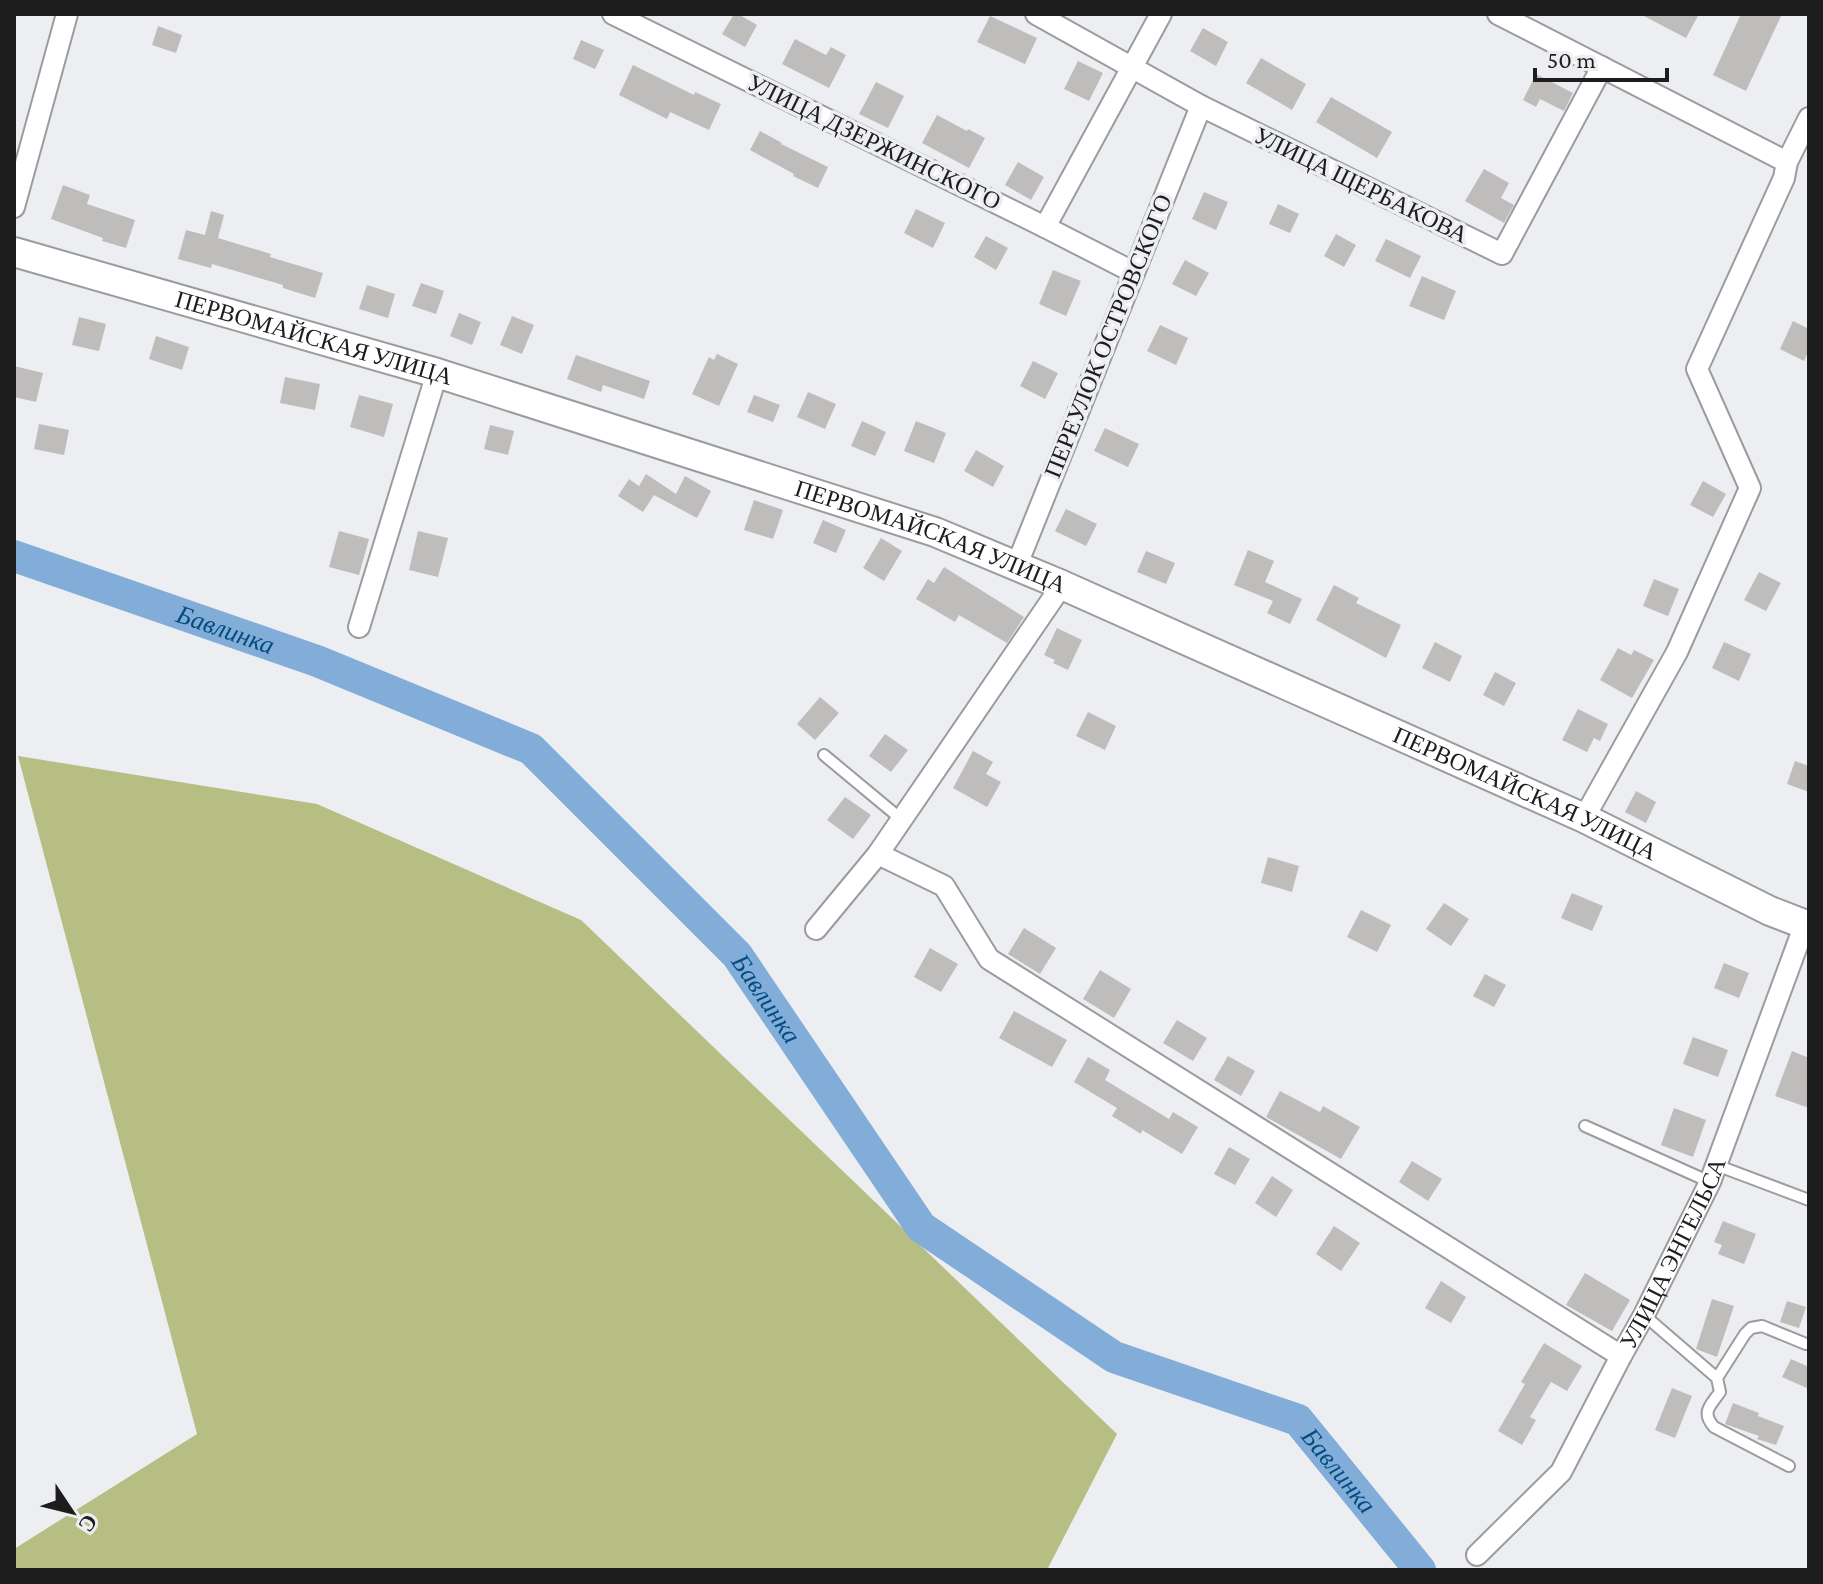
<svg xmlns="http://www.w3.org/2000/svg" width="1823" height="1584" viewBox="0 0 1823 1584" font-family="'Crimson Pro',serif">
<style>
.forest{fill:#b6be83}
.lines{fill:none;stroke-linecap:round;stroke-linejoin:round}
.river{stroke:#81add8;stroke-width:32}
.building{fill:#bfbcbc}
.lane-casing{stroke:#9b9c9f;stroke-width:14}
.street-casing{stroke:#9b9c9f;stroke-width:24}
.secondary-casing{stroke:#9b9c9f;stroke-width:32}
.lane{stroke:#fff;stroke-width:10}
.street{stroke:#fff;stroke-width:20}
.secondary{stroke:#fff;stroke-width:28}
.labels{text-anchor:middle;stroke-width:7;stroke-linejoin:round;paint-order:stroke}
.street-label{font-size:24px;fill:#1d1d1e;stroke:#edeef1}
.water-label{font-size:26px;font-style:italic;fill:#054c81;stroke:#edeef1}
</style>
<rect width="100%" height="100%" fill="#edeef1"/>
<!-- forest -->
<path class="forest" d="M18 756 317 804 581 920 1117 1434 1047 1570H14V1549L197 1434Z"/>
<g class="lines">
<!-- river -->
<path class="river" id="s1" d="M14 556 317 661 531 749 737 955 921 1227 1114 1357 1298 1420 1420 1570"/>
</g>
<!-- building -->
<path class="building" d="M734 14H738L757 25 745 47 722 34Z
M1640 14H1699L1686 38Z
M1741 14H1782L1746 91 1713 75Z
M990 16 1037 38 1025 64 977 42Z
M158 26 182 35 176 53 152 45Z
M1203 28 1228 42 1216 66 1190 51Z
M795 39 826 55 831 47 846 55 829 88 782 64Z
M581 40 604 50 595 69 573 59Z
M1261 58 1306 84 1292 110 1246 83Z
M1078 61 1103 73 1089 101 1064 89Z
M633 65 694 95 695 92 721 104 709 130 670 112 667 119 619 95Z
M1536 74 1573 93 1564 111 1540 99 1536 107 1523 100Z
M876 82 904 96 888 128 859 114Z
M1331 97 1392 132 1377 158 1316 122Z
M937 115 967 131 968 129 985 138 969 168 922 143Z
M760 131 782 143 781 144 828 167 818 188 793 176 794 174 750 150Z
M1018 162 1044 177 1031 200 1005 185Z
M1484 169 1509 183 1501 198 1514 205 1504 223 1465 201Z
M63 185 90 195 87 204 135 220 126 248 102 241 103 238 51 219Z
M1204 192 1228 202 1216 230 1192 219Z
M1278 204 1299 214 1290 233 1269 224Z
M916 209 945 223 933 248 904 233Z
M211 211 224 215 218 238 271 254 270 257 323 273 315 298 283 288V285L212 264 211 268 178 259 186 230 205 235Z
M1336 234 1356 245 1344 267 1324 256Z
M986 236 1008 248 996 270 974 257Z
M1386 239 1421 256 1410 278 1375 261Z
M1185 260 1209 273 1196 296 1172 284Z
M1053 270 1081 281 1066 316 1039 304Z
M1422 276 1456 291 1444 320 1409 306Z
M421 283 444 291 436 314 412 306Z
M367 285 395 294 388 318 359 309Z
M459 313 481 322 472 345 450 336Z
M512 316 534 325 522 354 500 345Z
M79 317 106 324 99 351 72 345Z
M1793 321 1809 329V350L1804 361 1780 349Z
M1160 325 1188 338 1176 365 1147 351Z
M156 336 189 347 182 370 149 359Z
M717 354 738 364 719 406 692 394 709 357 714 360Z
M576 355 650 381 644 399 603 385 601 392 567 379Z
M1033 361 1058 373 1045 399 1020 386Z
M14 366 43 373 36 402 14 397Z
M285 377 320 384 315 410 280 403Z
M808 392 836 404 825 429 797 417Z
M359 395 393 404 384 437 350 427Z
M754 395 780 405 773 422 747 412Z
M862 421 886 432 875 456 851 446Z
M916 421 946 433 934 463 904 451Z
M39 424 69 430 64 455 34 449Z
M490 425 514 431 508 455 484 449Z
M1105 428 1139 444 1128 467 1094 451Z
M976 450 1004 466 993 487 964 471Z
M646 474 676 494 685 476 711 491 697 518 654 495 643 512 618 496 629 479 639 486Z
M1703 481 1726 494 1713 517 1690 505Z
M754 500 783 510 773 539 744 530Z
M1066 509 1097 524 1086 546 1055 531Z
M823 520 846 530 836 553 813 543Z
M339 531 369 539 359 575 329 567Z
M418 531 448 538 438 577 409 570Z
M881 538 902 551 884 581 863 568Z
M1248 550 1274 561 1265 582 1302 599 1290 624 1267 613 1273 601 1234 585Z
M1146 551 1175 563 1166 584 1137 572Z
M944 567 1024 617 1007 643 959 615 955 622 916 599 928 579 934 583Z
M1759 572 1781 583 1766 611 1744 600Z
M1654 579 1679 589 1668 616 1643 606Z
M1334 585 1359 598 1356 603 1401 625 1386 658 1316 620Z
M1057 628 1082 640 1068 670 1053 663 1055 660 1044 655Z
M1435 642 1462 656 1450 682 1422 668Z
M1724 642 1751 654 1739 681 1712 668Z
M1618 648 1631 655 1634 650 1654 660 1632 698 1600 680Z
M1495 672 1516 683 1504 706 1483 695Z
M820 697 839 713 815 740 797 724Z
M1578 709 1608 724 1600 741 1594 738 1587 752 1562 740Z
M1088 712 1116 726 1105 750 1076 736Z
M885 734 908 750 891 772 869 756Z
M973 751 993 762 986 774 1001 782 987 807 953 788Z
M1795 761 1809 766V792L1787 784Z
M1636 791 1656 802 1646 823 1625 812Z
M845 797 871 815 853 839 827 820Z
M1268 857 1299 866 1292 892 1261 883Z
M1572 893 1603 906 1592 931 1561 918Z
M1444 903 1469 919 1451 946 1426 929Z
M1361 910 1391 925 1377 952 1347 937Z
M1024 928 1056 948 1040 974 1008 954Z
M930 948 958 964 941 992 914 977Z
M1724 963 1749 973 1739 998 1714 988Z
M1100 970 1131 989 1114 1018 1083 999Z
M1485 974 1506 985 1494 1007 1473 996Z
M1014 1011 1067 1040 1052 1067 999 1038Z
M1177 1020 1207 1038 1193 1061 1163 1043Z
M1693 1037 1728 1050 1718 1077 1683 1064Z
M1792 1051 1809 1058V1108L1775 1096Z
M1228 1056 1255 1071 1241 1096 1214 1080Z
M1088 1057 1110 1070 1105 1080 1169 1119 1173 1112 1198 1127 1182 1154 1142 1130 1141 1134 1112 1116 1117 1108 1074 1082Z
M1280 1091 1320 1112 1323 1106 1360 1127 1341 1159 1266 1117Z
M1674 1108 1706 1120 1693 1157 1661 1145Z
M1229 1147 1250 1159 1235 1185 1214 1174Z
M1412 1161 1442 1179 1428 1201 1399 1182Z
M1272 1176 1293 1190 1276 1217 1255 1203Z
M1723 1221 1756 1234 1744 1264 1718 1254 1722 1245 1714 1242Z
M1334 1226 1360 1243 1341 1271 1316 1254Z
M1585 1273 1630 1300 1612 1331 1566 1305Z
M1441 1281 1466 1297 1451 1323 1425 1308Z
M1712 1299 1734 1306 1717 1357 1696 1349Z
M1787 1301 1806 1307 1799 1328 1780 1322Z
M1544 1343 1582 1366 1567 1391 1551 1382 1530 1417 1536 1420 1522 1445 1498 1431 1525 1384 1521 1382Z
M1791 1359 1809 1367V1389L1782 1377Z
M1672 1388 1692 1396 1675 1438 1655 1430Z
M1733 1403 1759 1413 1758 1416 1784 1426 1776 1445 1757 1439 1759 1436 1725 1424Z"/>
<g class="lines">
<defs>
<path id="lane" d="M824 755 901 819
M1585 1126 1710 1182
M1716 1165 1809 1200
M1644 1315 1717 1378 1720 1392C1710 1406 1701 1412 1714 1427L1789 1466
M1717 1378 1745 1334 1751 1328 1762 1326 1806 1344"/>
<g id="street">
<path d="M613 14 1045 227 1133 272"/>
<path d="M1036 14 1201 106 1502 254 1602 67"/>
<path d="M1498 14 1787 162"/>
<path d="M14 207 67 14"/>
<path d="M1045 227 1161 14"/>
<path d="M1016 567 1201 106"/>
<path d="M359 627 437 373"/>
<path d="M1584 818 1677 652 1750 488 1697 369 1784 178 1787 162 1809 118"/>
<path d="M878 854 944 886 989 959 1621 1356"/>
<path d="M816 929 878 854 1062 585"/>
<path id="s2" d="M1477 1555 1561 1472 1621 1356 1644 1315 1710 1182 1805 924"/>
</g>
<g id="secondary">
<path id="s3" d="M14 252 437 373 935 532 1062 585 1584 818 1770 911 1809 926"/>
</g>
</defs>
<!-- lane casing -->
<use href="#lane" class="lane-casing"/>
<!-- street casing -->
<use href="#street" class="street-casing"/>
<!-- secondary casing -->
<use href="#secondary" class="secondary-casing"/>
<!-- lane -->
<use href="#lane" class="lane"/>
<!-- street -->
<use href="#street" class="street"/>
<!-- secondary -->
<use href="#secondary" class="secondary"/>
</g>
<g class="labels">
<!-- street labels -->
<g class="street-label">
<text transform="translate(874 142) rotate(26)" y="8">УЛИЦА ДЗЕРЖИНСКОГО</text>
<text transform="translate(1361 185) rotate(26)" y="8">УЛИЦА ЩЕРБАКОВА</text>
<text transform="translate(1108 336) rotate(-68)" y="8">ПЕРЕУЛОК ОСТРОВСКОГО</text>
<text dy="8" stroke="none"><textPath href="#s3" startOffset="312">ПЕРВОМАЙСКАЯ УЛИЦА</textPath></text>
<text dy="8" stroke="none"><textPath href="#s3" startOffset="960">ПЕРВОМАЙСКАЯ УЛИЦА</textPath></text>
<text dy="8" stroke="none"><textPath href="#s3" startOffset="1608">ПЕРВОМАЙСКАЯ УЛИЦА</textPath></text>
<text dy="8" stroke="none"><textPath href="#s2" startOffset="364">УЛИЦА ЭНГЕЛЬСА</textPath></text>
</g>
<!-- water labels -->
<g class="water-label">
<text dy="9" stroke="none"><textPath href="#s1" startOffset="224">Бавлинка</textPath></text>
<text dy="9" stroke="none"><textPath href="#s1" startOffset="896">Бавлинка</textPath></text>
<text dy="9" stroke="none"><textPath href="#s1" startOffset="1664">Бавлинка</textPath></text>
</g>
</g>
<!-- border -->
<rect width="1823" height="1584" fill="none" stroke="#1d1d1e" stroke-width="32"/>
<!-- north arrow -->
<g transform="translate(72 1512) rotate(125)" stroke="#edeef1" stroke-width="6" paint-order="stroke">
<path d="M0-6L14 30L0 20L-14 30Z" fill="#1d1d1e"/>
<text y="-12" font-size="22" font-weight="bold" text-anchor="middle" fill="#1d1d1e">С</text>
</g>
<!-- scale -->
<path d="M1535 68v12h132v-12" fill="none" stroke="#1d1d1e" stroke-width="4"/>
<text x="1547" y="68" font-size="24" fill="#1d1d1e" stroke="#edeef1" stroke-width="6" paint-order="stroke">50 m</text>
</svg>
